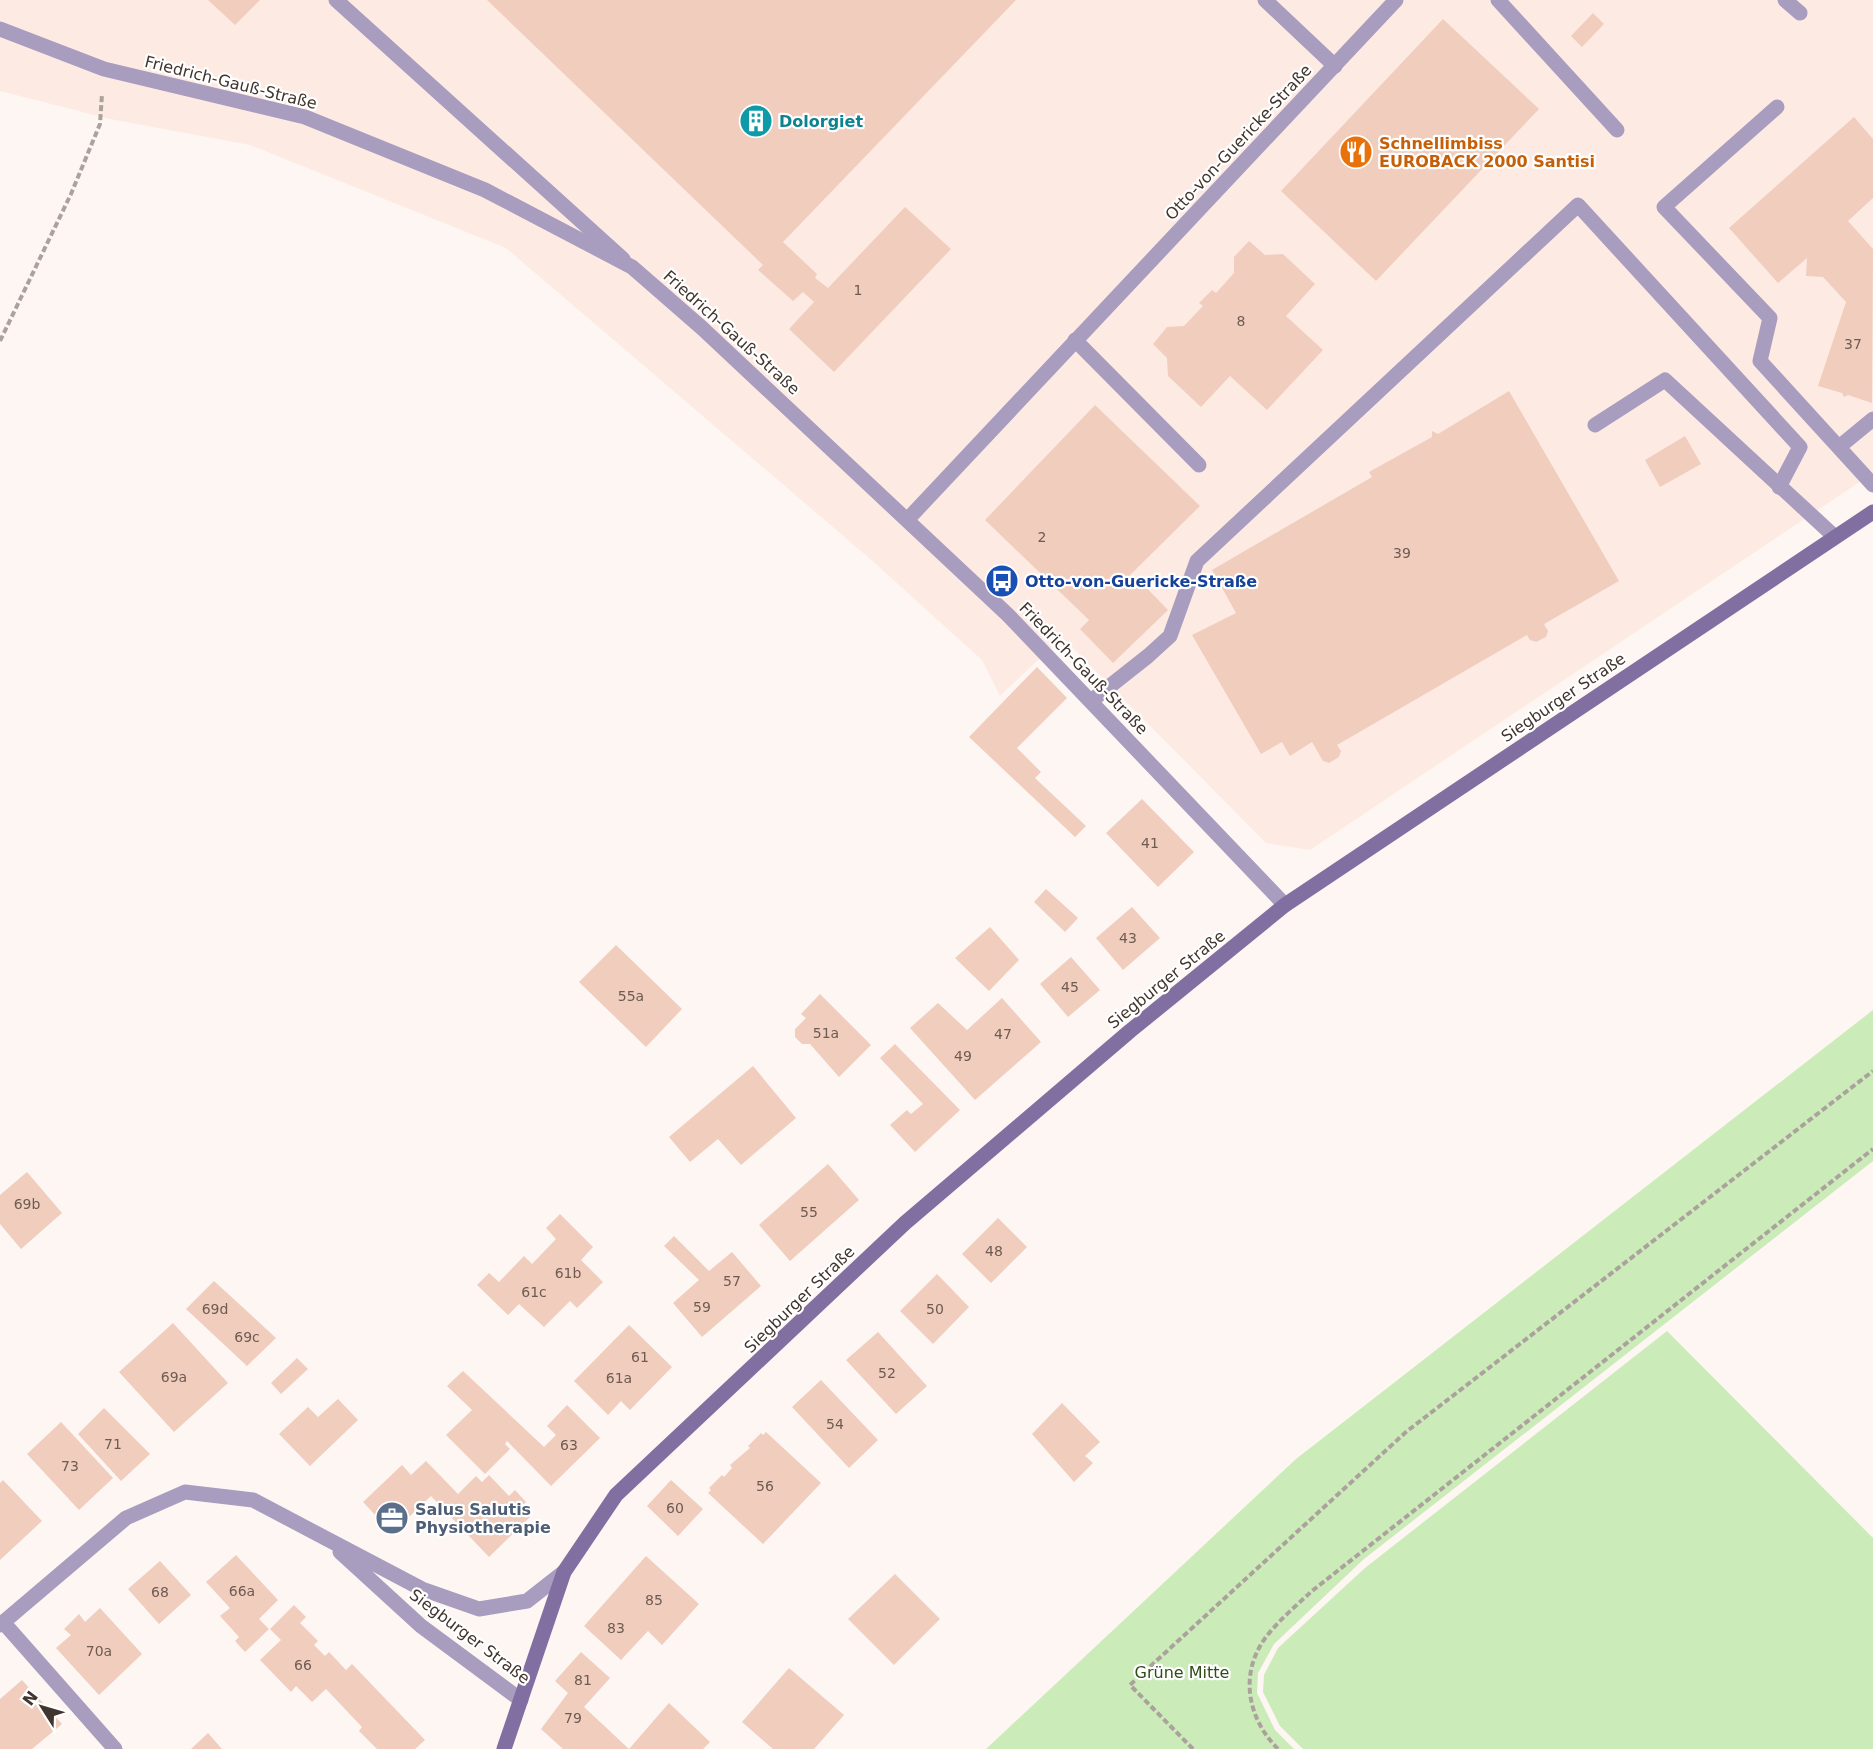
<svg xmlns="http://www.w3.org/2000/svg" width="1873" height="1749" viewBox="0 0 1873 1749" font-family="'DejaVu Sans',sans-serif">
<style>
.built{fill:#fdebe3}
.green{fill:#cbebb8}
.building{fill:#f0cdbd}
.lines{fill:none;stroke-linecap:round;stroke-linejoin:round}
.path{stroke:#aba29d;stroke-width:4;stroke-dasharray:6 3;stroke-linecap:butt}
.lane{stroke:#a89cbf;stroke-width:15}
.street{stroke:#a89cbf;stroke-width:15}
.secondary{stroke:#826fa2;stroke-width:15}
.labels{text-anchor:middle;stroke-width:4.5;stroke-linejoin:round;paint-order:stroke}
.number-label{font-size:14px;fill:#6e5b52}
.street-label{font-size:16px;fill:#42352e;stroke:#fff}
.culture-label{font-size:16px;font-weight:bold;fill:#0d838f;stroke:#fff;text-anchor:start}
.food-label{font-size:16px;font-weight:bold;fill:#c56008;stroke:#fff;text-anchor:start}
.transit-label{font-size:16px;font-weight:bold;fill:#164399;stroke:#fff;text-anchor:start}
.service-label{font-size:16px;font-weight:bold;fill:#4e5e75;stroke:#fff;text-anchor:start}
.park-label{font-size:16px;fill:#304e18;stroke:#fff}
</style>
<rect width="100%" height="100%" fill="#fdf6f2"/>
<!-- built -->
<path class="built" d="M0 0H1873V473L1310 850 1266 843 1062 637 1000 696 982 660 868 557 506 248 250 145 110 119 0 91Z"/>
<!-- green -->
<path class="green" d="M1873 1010V1161L1364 1559 1274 1644 1258 1673 1257 1693 1275 1730 1294 1749H986L1296 1459Z
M1667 1331 1873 1538V1749H1303L1280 1726 1263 1692 1264 1675 1278 1648 1365 1568Z"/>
<!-- building -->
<path class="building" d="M208 0H260L235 25Z
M487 0H1016L783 242 817 274 815 278 828 288 905 207 951 249 834 372 789 329 814 302 803 292 793 301 758 270 763 265Z
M1593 13 1604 24 1582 47 1571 36Z
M1443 19 1539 109 1376 281 1281 191Z
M1854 117 1873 139V198L1848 221 1873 249 1872 403 1848 395 1844 397 1842 393 1818 386 1846 302 1823 277 1806 276 1807 258 1778 283 1729 228Z
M1249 241 1265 255 1283 254 1315 284 1286 316 1323 350 1267 410 1230 376 1201 407 1168 376 1167 358 1153 344 1167 327 1184 326 1203 306 1199 303 1212 290 1216 293 1234 273V257Z
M1509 391 1619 581 1544 624 1548 631 1546 637 1536 642 1530 640 1527 635 1337 745 1341 751 1339 757 1329 763 1323 761 1312 742 1290 756 1282 742 1261 754 1192 635 1236 613 1212 570 1372 477 1369 472 1432 437V431L1438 434Z
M1095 405 1200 506 1125 580 1128 583 1135 576 1168 610 1113 663 1080 629 1089 620 985 520Z
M1685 436 1701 464 1660 487 1645 460Z
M1037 667 1067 698 1017 748 1041 772 1035 778 1086 826 1075 837 969 737Z
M1142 799 1194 852 1158 887 1106 833Z
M1046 889 1078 918 1065 932 1034 902Z
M1132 907 1160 938 1123 970 1096 938Z
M990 927 1019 960 989 991 955 958Z
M616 945 682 1009 646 1047 579 982Z
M1071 957 1100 990 1068 1017 1040 984Z
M820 994 871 1045 839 1077 810 1044H802L795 1037V1029L806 1018 801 1014Z
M1002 998 1041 1042 975 1100 910 1028 938 1003 967 1030Z
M895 1044 960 1110 915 1152 890 1125 907 1110 911 1114 923 1104 880 1058Z
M753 1066 796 1118 741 1165 718 1139 690 1162 669 1137Z
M828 1164 859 1200 790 1261 759 1225Z
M27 1172 62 1213 21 1249 0 1224V1195Z
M560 1214 593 1247 581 1260 603 1282 577 1308 570 1301 544 1327 519 1304 508 1315 477 1285 489 1273 499 1282 524 1256 532 1264 556 1239 546 1228Z
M998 1218 1027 1247 991 1283 962 1254Z
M674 1236 709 1271 732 1252 761 1286 702 1337 673 1303 699 1280 664 1246Z
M937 1274 969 1307 933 1344 900 1311Z
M214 1281 276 1338 247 1366 186 1309Z
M173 1323 228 1383 174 1432 119 1372Z
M629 1325 672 1367 630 1410 621 1401 608 1415 574 1381Z
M878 1332 927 1386 896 1414 846 1360Z
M297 1358 308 1369 281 1394 271 1383Z
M463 1371 544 1447 556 1435 547 1426 567 1405 600 1438 551 1486 507 1441 505 1444 510 1449 485 1474 446 1435 472 1410 447 1386Z
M821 1380 878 1440 849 1468 792 1407Z
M338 1399 358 1420 310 1466 279 1434 308 1407 318 1417Z
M1062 1403 1100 1442 1085 1456 1093 1463 1074 1482 1032 1434Z
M104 1408 150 1454 121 1481 78 1434Z
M61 1422 113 1478 79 1510 27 1454Z
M766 1432 821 1483 763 1544 708 1493 711 1490 709 1488 722 1475 724 1477 732 1468 730 1465 750 1448 748 1446 761 1433 763 1435Z
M426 1461 458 1494 476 1476 482 1482 489 1475 509 1496 515 1490 526 1502 521 1507 530 1517 489 1557 431 1496 392 1533 363 1502 402 1465 411 1475Z
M3 1480 42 1521 0 1560V1483Z
M671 1480 703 1509 678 1536 647 1506Z
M236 1555 278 1600 259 1619 269 1629 245 1652 235 1641 239 1637 220 1616 230 1608 206 1582Z
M646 1556 699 1604 662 1645 648 1631 621 1660 584 1626Z
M160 1561 191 1595 159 1624 128 1589Z
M895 1574 940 1619 894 1665 848 1619Z
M294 1605 306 1617 300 1623 318 1641 314 1645 325 1656 329 1652 346 1670 352 1664 425 1740 415 1749H377L359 1731 362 1727 326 1689 312 1702 296 1686 291 1692 260 1660 281 1640 270 1629Z
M100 1608 142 1654 99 1695 56 1648 71 1635 64 1629 79 1614 85 1622Z
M581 1652 610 1678 584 1707 629 1749 669 1703 710 1742 703 1749H563L541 1729 568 1693 555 1681Z
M789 1668 844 1715 814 1749H773L742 1722Z
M22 1680 62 1724 32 1749H0V1699Z
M208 1733 222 1749H191Z"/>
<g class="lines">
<!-- path -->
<path class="path" d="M0 341 71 194 100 124 102 94
M1193 1749 1130 1685 1406 1432 1873 1071
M1278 1749C1247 1718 1239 1673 1266 1637 1279 1620 1297 1605 1312 1591L1873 1149"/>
<!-- lane -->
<path class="lane" d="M336 0 623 259
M1265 0 1335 66
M1498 0 1617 130
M1785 0 1800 13
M1777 107 1664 207 1770 318 1760 361 1873 485
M1075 340 1199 465
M1595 425 1665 380 1835 537
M1839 447 1873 419
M1091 701 1148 656 1170 636 1197 561 1578 205 1800 447 1779 487
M3 1622 115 1749"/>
<!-- street -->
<path class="street" d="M0 29 104 69 305 117 485 190 632 267 702 328 1008 615 1285 905
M908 519 1396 0
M340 1552 421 1626 521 1700
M0 1625 126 1518 185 1492 253 1500 422 1589 479 1609 527 1601 564 1572"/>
<!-- secondary -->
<path class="secondary" d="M504 1749 564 1572 616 1495 905 1223 1130 1031 1285 905 1873 512"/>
</g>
<!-- icons -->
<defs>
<symbol id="building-disc" viewBox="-11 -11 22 22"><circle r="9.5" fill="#0f9aa8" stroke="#fff"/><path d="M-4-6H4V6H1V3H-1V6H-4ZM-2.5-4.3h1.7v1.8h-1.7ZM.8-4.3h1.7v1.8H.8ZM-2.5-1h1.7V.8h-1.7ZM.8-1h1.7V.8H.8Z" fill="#fff"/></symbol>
<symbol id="restaurant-disc" viewBox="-11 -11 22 22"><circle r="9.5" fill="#e8710a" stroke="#fff"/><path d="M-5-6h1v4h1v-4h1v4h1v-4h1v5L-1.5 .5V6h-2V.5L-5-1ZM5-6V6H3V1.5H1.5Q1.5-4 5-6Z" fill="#fff"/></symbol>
<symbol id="bus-disc" viewBox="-11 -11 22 22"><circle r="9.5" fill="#1a4fb4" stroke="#fff"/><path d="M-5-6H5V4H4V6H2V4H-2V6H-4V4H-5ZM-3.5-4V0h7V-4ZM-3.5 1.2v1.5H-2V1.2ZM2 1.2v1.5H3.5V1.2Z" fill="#fff"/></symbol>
<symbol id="office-disc" viewBox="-11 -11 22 22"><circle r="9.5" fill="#5c6f8a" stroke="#fff"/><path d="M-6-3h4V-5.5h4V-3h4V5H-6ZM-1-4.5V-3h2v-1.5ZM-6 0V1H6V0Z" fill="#fff"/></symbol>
</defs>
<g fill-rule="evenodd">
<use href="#building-disc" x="737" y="102" width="38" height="38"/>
<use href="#restaurant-disc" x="1337" y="133" width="38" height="38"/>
<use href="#bus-disc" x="983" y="562" width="38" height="38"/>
<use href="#office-disc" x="373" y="1499" width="38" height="38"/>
</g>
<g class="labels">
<!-- number labels -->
<g class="number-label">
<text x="858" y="295">1</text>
<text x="1241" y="326">8</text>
<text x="1853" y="349">37</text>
<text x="1042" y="542">2</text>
<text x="1402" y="558">39</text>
<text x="1150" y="848">41</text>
<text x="1128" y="943">43</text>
<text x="1070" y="992">45</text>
<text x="631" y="1001">55a</text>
<text x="826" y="1038">51a</text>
<text x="1003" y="1039">47</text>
<text x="963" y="1061">49</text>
<text x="27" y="1209">69b</text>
<text x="809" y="1217">55</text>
<text x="994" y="1256">48</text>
<text x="568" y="1278">61b</text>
<text x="732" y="1286">57</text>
<text x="534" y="1297">61c</text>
<text x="702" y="1312">59</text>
<text x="215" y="1314">69d</text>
<text x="935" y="1314">50</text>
<text x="247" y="1342">69c</text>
<text x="640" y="1362">61</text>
<text x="887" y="1378">52</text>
<text x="174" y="1382">69a</text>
<text x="619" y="1383">61a</text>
<text x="835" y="1429">54</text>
<text x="113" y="1449">71</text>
<text x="569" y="1450">63</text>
<text x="70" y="1471">73</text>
<text x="765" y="1491">56</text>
<text x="675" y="1513">60</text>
<text x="242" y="1596">66a</text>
<text x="160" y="1597">68</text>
<text x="654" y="1605">85</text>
<text x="616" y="1633">83</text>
<text x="99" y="1656">70a</text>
<text x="303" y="1670">66</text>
<text x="583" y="1685">81</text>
<text x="573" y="1723">79</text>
</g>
<!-- street labels -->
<g class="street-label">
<text transform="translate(231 82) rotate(14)" y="6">Friedrich-Gauß-Straße</text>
<text transform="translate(1238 142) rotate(-47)" y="6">Otto-von-Guericke-Straße</text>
<text transform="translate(732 332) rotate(42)" y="6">Friedrich-Gauß-Straße</text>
<text transform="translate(1084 668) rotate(46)" y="6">Friedrich-Gauß-Straße</text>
<text transform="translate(1563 697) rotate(-34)" y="6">Siegburger Straße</text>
<text transform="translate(1166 979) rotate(-39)" y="6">Siegburger Straße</text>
<text transform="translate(799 1299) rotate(-44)" y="6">Siegburger Straße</text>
<text transform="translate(470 1636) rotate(37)" y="6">Siegburger Straße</text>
</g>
<!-- culture labels -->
<g class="culture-label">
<text x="779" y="127">Dolorgiet</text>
</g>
<!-- food labels -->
<g class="food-label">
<text x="1379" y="149">Schnellimbiss<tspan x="1379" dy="18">EUROBACK 2000 Santisi</tspan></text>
</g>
<!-- transit labels -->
<g class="transit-label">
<text x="1025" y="587">Otto-von-Guericke-Straße</text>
</g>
<!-- service labels -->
<g class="service-label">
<text x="415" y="1515">Salus Salutis<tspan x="415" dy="18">Physiotherapie</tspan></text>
</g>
<!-- park labels -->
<g class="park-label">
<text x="1182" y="1678">Grüne Mitte</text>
</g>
</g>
<!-- north arrow -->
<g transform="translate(42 1707) rotate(307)" stroke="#ffffff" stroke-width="4.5" paint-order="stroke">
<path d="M0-4.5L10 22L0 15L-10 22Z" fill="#42352e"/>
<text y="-9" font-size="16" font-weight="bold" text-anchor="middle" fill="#42352e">N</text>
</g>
</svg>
